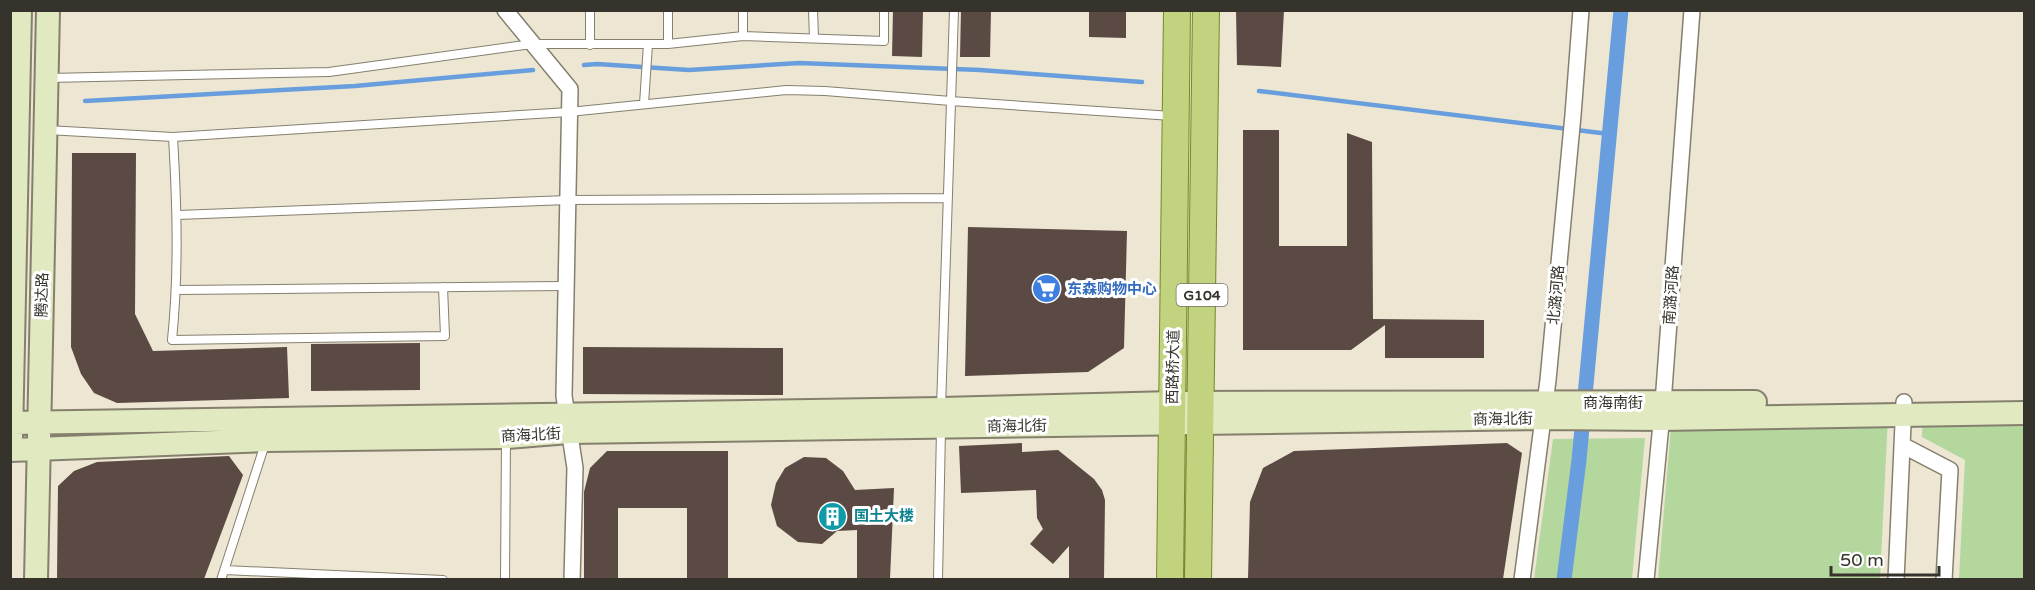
<svg xmlns="http://www.w3.org/2000/svg" width="2035" height="590" viewBox="0 0 2035 590" font-family="'Varela Round','Noto Sans SC',sans-serif">
<style>
.green{fill:#b4d79d}
.lines{fill:none;stroke-linecap:round;stroke-linejoin:round}
.stream{stroke:#699ede;stroke-width:4.5}
.canal{stroke:#699ede;stroke-width:15}
.building{fill:#5b4944}
.service-casing{stroke:#857f6e;stroke-width:10}
.minor-casing{stroke:#857f6e;stroke-width:18}
.secondary-casing{stroke:#857f6e;stroke-width:26}
.primary-casing{stroke:#75882a;stroke-width:28}
.service{stroke:#fff;stroke-width:8}
.minor{stroke:#fff;stroke-width:15}
.secondary{stroke:#e0e9bf;stroke-width:22}
.primary{stroke:#c1d37f;stroke-width:26}
.labels{text-anchor:middle;stroke-width:6;stroke-linejoin:round;paint-order:stroke}
.shield{fill:#fff;stroke:#72706b;stroke-width:1.5}
.shield-label{font-size:14px;font-weight:bold;fill:#35332b}
.shop-label{font-size:15px;font-weight:bold;fill:#366cbe;stroke:#fff;text-anchor:start}
.street-label{font-size:15px;fill:#35332b;stroke:#fff}
.culture-label{font-size:15px;font-weight:bold;fill:#0d838f;stroke:#fff;text-anchor:start}
</style>
<rect width="100%" height="100%" fill="#ece6d2"/>
<!-- green -->
<path class="green" d="M1672 415 1888 416 1880 579 1658 580Z
M1923 418 2024 419V579H1959L1965 460 1922 437Z
M1645 438 1632 579H1534L1553 439Z"/>
<g class="lines">
<!-- stream -->
<path class="stream" d="M584 65 597 64 689 70 799 63 980 70 1142 82
M1259 91 1609 134
M85 101 355 86 533 70"/>
<!-- canal -->
<path class="canal" d="M1564 580 1579 460 1621 10"/>
</g>
<!-- building -->
<path class="building" d="M893 10H923L922 57 892 56Z
M961 10H991L990 57H960Z
M1089 10H1126V38L1089 37Z
M1236 10H1284L1281 67 1237 65Z
M1243 130H1279V246H1347V133L1372 142 1373 319 1484 320V358H1385V325L1351 350H1243Z
M72 153H136L135 314 153 351 287 347 289 398 117 403 94 393 81 374 71 347Z
M968 227 1127 231 1124 348 1088 372 965 376Z
M420 343V390L311 391V344Z
M583 347 783 348V395L583 394Z
M1022 443V452L1058 450 1094 479 1102 490 1105 500 1104 579H1069V546L1053 564 1030 544 1043 529 1037 518 1036 490 961 493 959 446Z
M1507 443 1522 453 1503 579H1248L1250 502 1263 468 1294 451Z
M607 451H728V579H687V508H618V579H584V492L590 468Z
M229 456 243 475 204 579H57L58 486 74 471 97 462Z
M804 457 826 458 843 471 855 490 894 488 890 579H857V530L837 531 822 544 798 542 777 526 771 505 776 483 785 468Z"/>
<g class="lines">
<defs>
<path id="service" d="M743 10V36
M813 10 814 38
M668 44V10
M590 45V10
M49 78 329 72 532 44H668L743 36 884 41V10
M644 104 648 44
M47 130 173 137 569 112 786 90 825 91 951 101 1172 116
M173 137C177 206 179 271 172 340L445 336 443 287
M178 215 568 200 948 198
M177 290 566 286
M941 408 954 10
M225 570 443 580
M221 580 265 444
M505 580 506 438
M938 580 941 429"/>
<path id="minor" d="M505 10 570 89 564 396 575 468 572 580
M1902 445 1950 470 1944 580
M1522 580 1548 380 1573 115 1581 10
M1646 580 1663 403 1692 10
M1896 580 1904 402"/>
<path id="secondary" d="M10 423 941 409 1172 403 1755 402
M11 438 20 10
M10 450 267 440 506 437 569 432 1542 418 1662 419 2024 413
M36 580 48 10"/>
<path id="primary" d="M1170 580 1177 10
M1198 580 1206 10"/>
</defs>
<!-- service casing -->
<use href="#service" class="service-casing"/>
<!-- minor casing -->
<use href="#minor" class="minor-casing"/>
<!-- secondary casing -->
<use href="#secondary" class="secondary-casing"/>
<!-- primary casing -->
<use href="#primary" class="primary-casing"/>
<!-- service -->
<use href="#service" class="service"/>
<!-- minor -->
<use href="#minor" class="minor"/>
<!-- secondary -->
<use href="#secondary" class="secondary"/>
<!-- primary -->
<use href="#primary" class="primary"/>
</g>
<!-- icons -->
<defs>
<symbol id="supermarket-disc" viewBox="-11 -11 22 22"><circle r="9.5" fill="#3f7fe0" stroke="#fff"/><path d="M-6-5.5h2.5l.6 2H6L4.5 2H-2.5L-4.4-4H-6ZM-1.5 3.2a1.3 1.3 0 1 0 .1 0ZM3 3.2a1.3 1.3 0 1 0 .1 0Z" fill="#fff"/></symbol>
<symbol id="building-disc" viewBox="-11 -11 22 22"><circle r="9.5" fill="#0f9aa8" stroke="#fff"/><path d="M-4-6H4V6H1V3H-1V6H-4ZM-2.5-4.3h1.7v1.8h-1.7ZM.8-4.3h1.7v1.8H.8ZM-2.5-1h1.7V.8h-1.7ZM.8-1h1.7V.8H.8Z" fill="#fff"/></symbol>
</defs>
<g fill-rule="evenodd">
<use href="#supermarket-disc" x="1030" y="272" width="33" height="33"/>
<use href="#building-disc" x="816" y="500" width="33" height="33"/>
</g>
<g class="labels">
<!-- shield labels -->
<rect class="shield" x="1176.5" y="284" width="51" height="22" rx="4.5"/>
<g class="shield-label">
<text x="1202" y="300">G104</text>
</g>
<!-- shop labels -->
<g class="shop-label">
<text x="1067" y="294">东森购物中心</text>
</g>
<!-- street labels -->
<g class="street-label">
<text transform="translate(42 295) rotate(-89)" y="5">腾达路</text>
<text transform="translate(1556 295) rotate(-85)" y="5">北潞河路</text>
<text transform="translate(1671 295) rotate(-86)" y="5">南潞河路</text>
<text transform="translate(1173 367) rotate(-89)" y="5">西路桥大道</text>
<text x="1613" y="408">商海南街</text>
<text transform="translate(1503 419) rotate(-1)" y="5">商海北街</text>
<text transform="translate(1017 426) rotate(-1)" y="5">商海北街</text>
<text transform="translate(531 435) rotate(-3)" y="5">商海北街</text>
</g>
<!-- culture labels -->
<g class="culture-label">
<text x="854" y="521">国土大楼</text>
</g>
</g>
<!-- border -->
<rect width="2035" height="590" fill="none" stroke="#35332b" stroke-width="24"/>
<!-- scale -->
<path d="M1831 566v9h108v-9" fill="none" stroke="#35332b" stroke-width="3"/>
<text x="1840" y="566" font-size="18" fill="#35332b" stroke="#ffffff" stroke-width="4.5" paint-order="stroke">50 m</text>
</svg>
